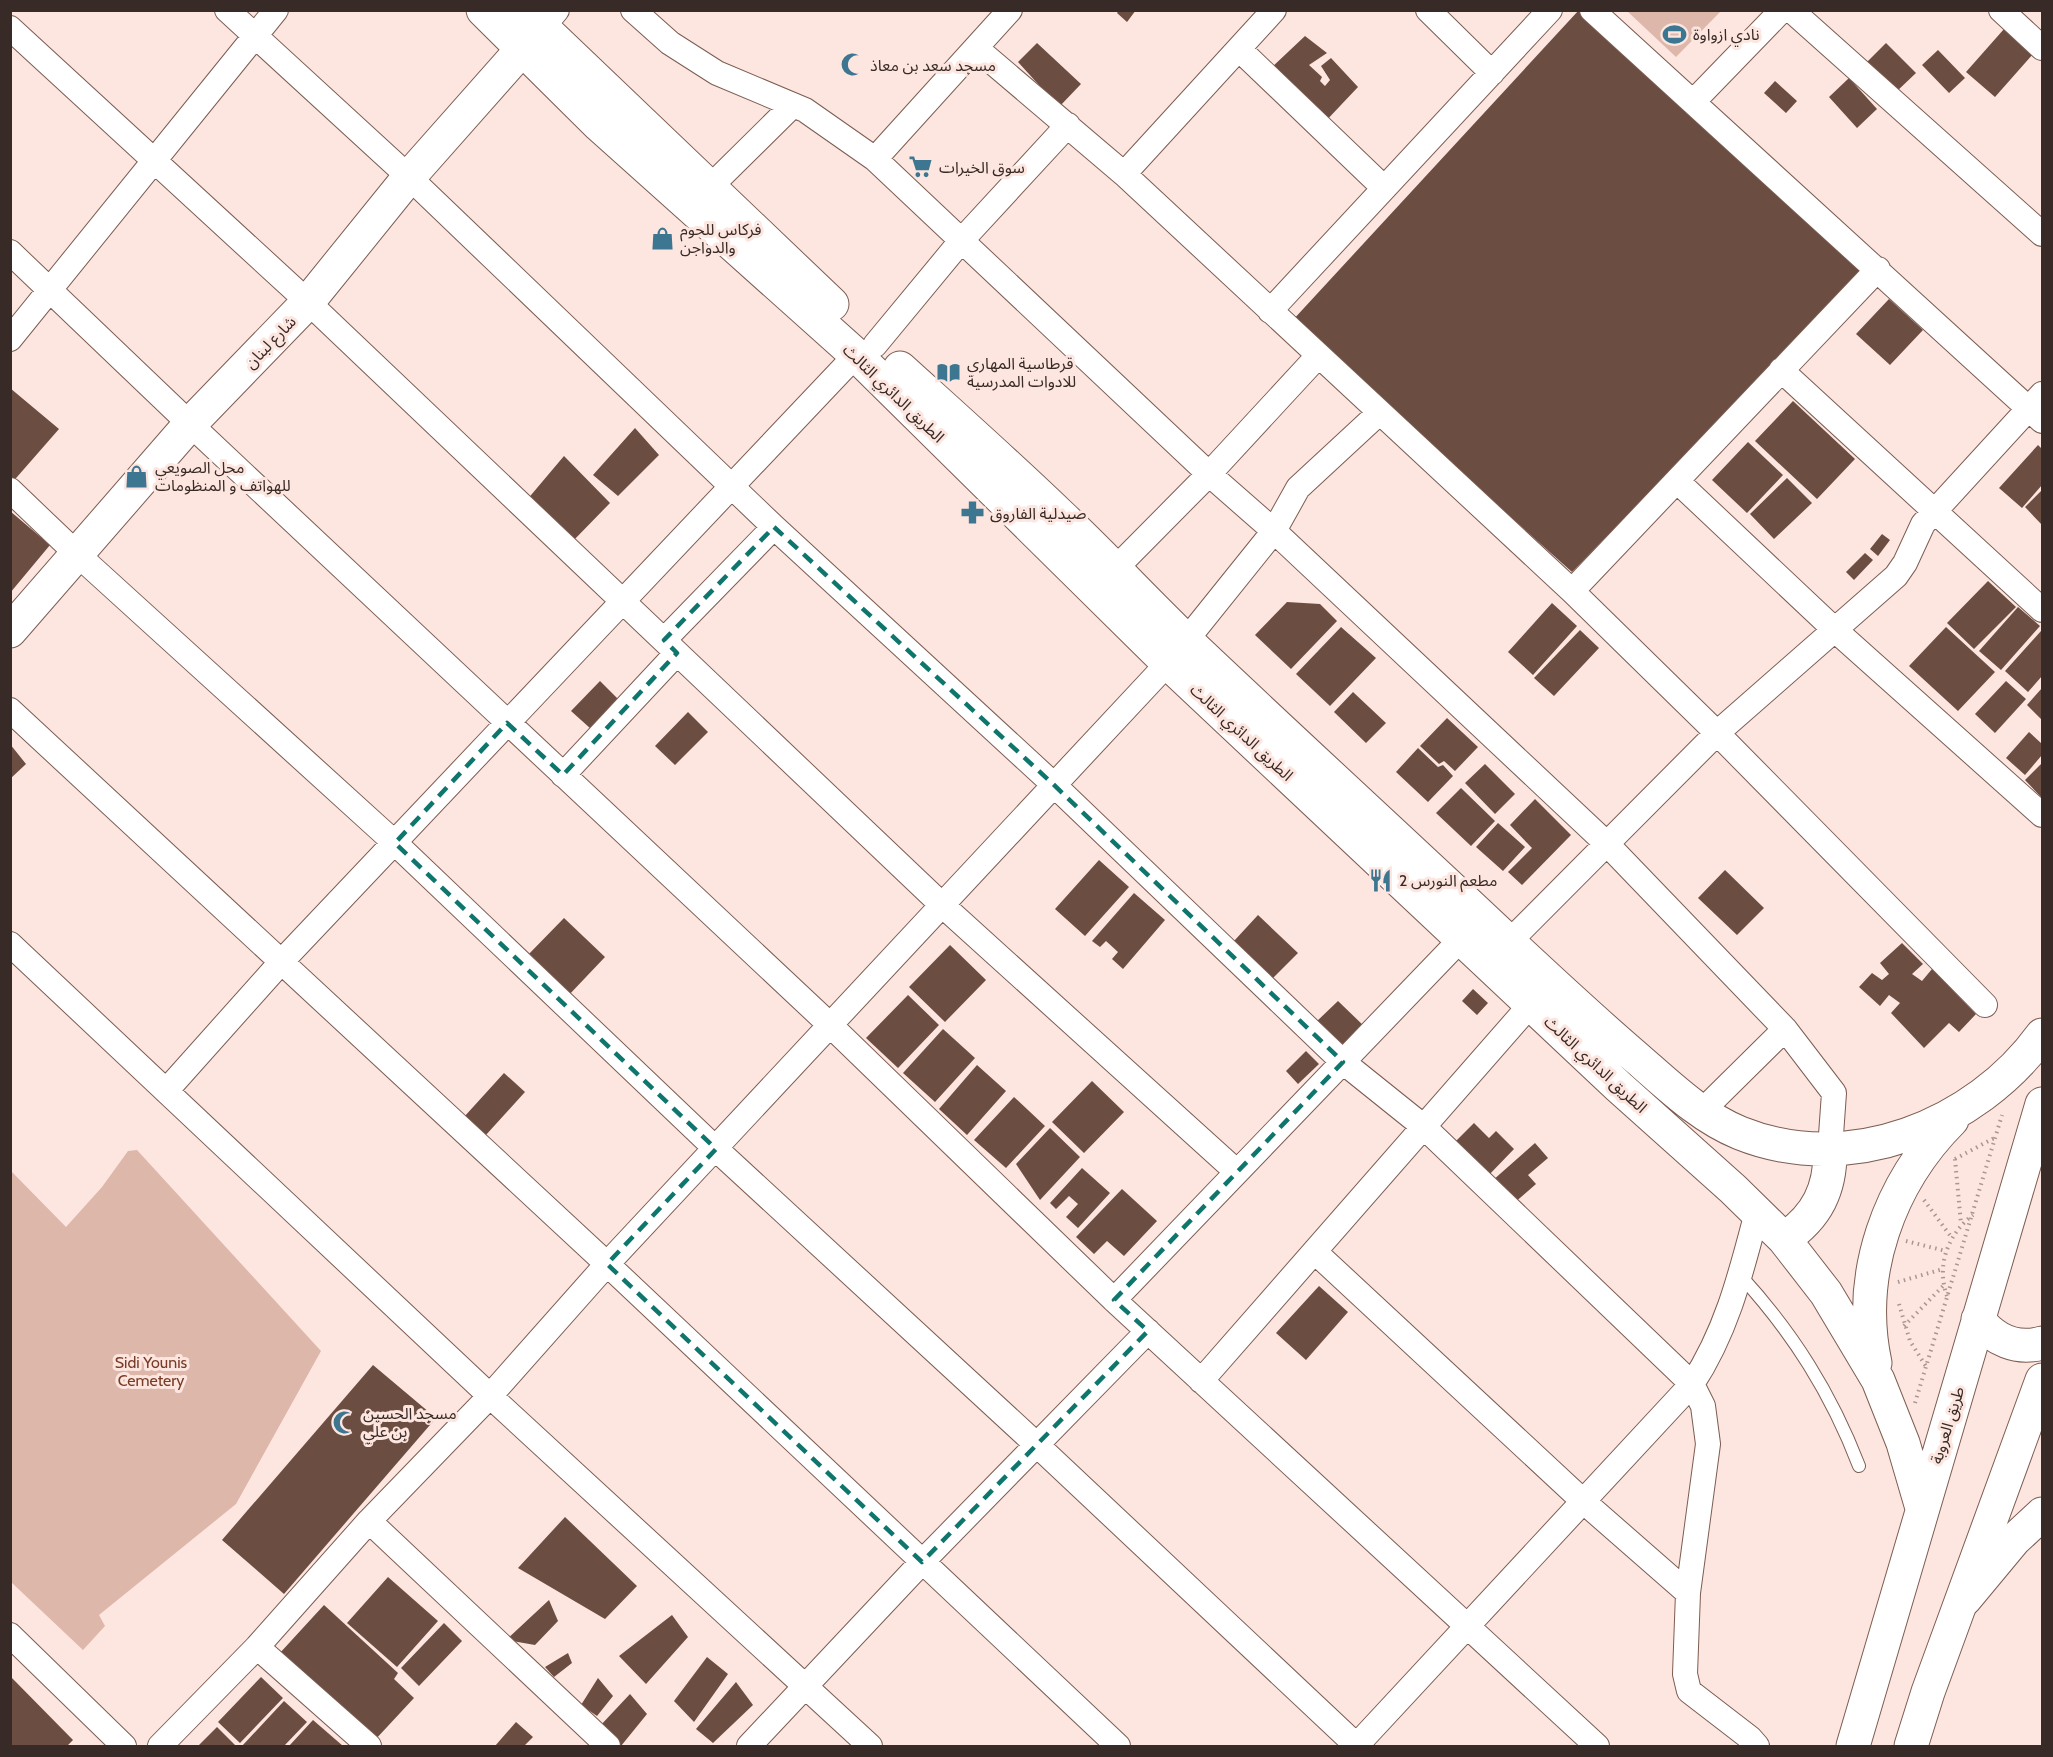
<svg xmlns="http://www.w3.org/2000/svg" width="2053" height="1757" viewBox="0 0 2053 1757" font-family="Cabin,'Noto Sans Arabic',sans-serif">
<style>
.green{fill:#ddb7aa}
.building{fill:#6b4d42}
.lines{fill:none;stroke-linecap:round;stroke-linejoin:round}
.lane-casing{stroke:#7c5d52;stroke-width:14}
.street-casing{stroke:#7c5d52;stroke-width:26}
.secondary-casing{stroke:#7c5d52;stroke-width:35}
.primary-casing{stroke:#7c5d52;stroke-width:35}
.highway-casing{stroke:#7c5d52;stroke-width:35}
.path{stroke:#aa9691;stroke-width:4;stroke-dasharray:1.5 4.5;stroke-linecap:butt}
.lane{stroke:#fff;stroke-width:12}
.street{stroke:#fff;stroke-width:24}
.secondary{stroke:#fff;stroke-width:33}
.primary{stroke:#fff;stroke-width:33}
.highway{stroke:#fff;stroke-width:33}
.marked{fill:none;stroke:#0f766e;stroke-width:4.5;stroke-dasharray:12 8;stroke-linejoin:round}
.labels{text-anchor:middle;stroke-width:6;stroke-linejoin:round;paint-order:stroke}
.poi-label{font-size:16px;fill:#382a26;stroke:#fde6df;text-anchor:start}
.street-label{font-size:16px;fill:#382a26;stroke:#fde6df}
.park-label{font-size:16px;fill:#773b26;stroke:#fde6df}
</style>
<rect width="100%" height="100%" fill="#fde6df"/>
<!-- green -->
<path class="green" d="M1627 11H1721L1676 57Z
M137 1150 321 1351 236 1504 99 1615 105 1626 83 1650 11 1582V1171L66 1227 102 1187 128 1151Z"/>
<!-- building -->
<path class="building" d="M1119 10H1136L1127 22 1117 13Z
M1579 10H1586L1867 269 1572 572 1292 321Z
M2004 29 2033 54 1995 97 1966 72Z
M1305 36 1327 53 1309 65 1322 77 1320 81 1325 86 1330 80 1321 66 1331 58 1358 87 1323 124 1268 71Z
M1037 43 1081 84 1059 107 1018 62Z
M1886 43 1916 73 1896 92 1867 62Z
M1938 50 1965 78 1949 93 1922 65Z
M1849 78 1877 109 1857 128 1829 97Z
M1775 81 1797 101 1786 113 1764 93Z
M1889 299 1923 330 1890 365 1856 334Z
M10 388 59 429 10 485Z
M1793 401 1855 459 1817 499 1755 441Z
M635 428 659 455 618 496 593 475Z
M1748 442 1783 475 1747 513 1712 480Z
M2038 445 2042 449V485L2022 508 1999 488Z
M564 456 610 503 572 542 526 501Z
M1787 478 1812 503 1774 539 1750 514Z
M2042 490V525L2025 507Z
M10 511 50 545 10 593Z
M1882 534 1890 540 1878 556 1870 549Z
M1865 553 1873 560 1854 580 1846 572Z
M1988 581 2016 607 1974 649 1947 623Z
M1287 602 1320 604 1337 621 1291 669 1255 635Z
M1552 603 1577 626 1533 675 1508 652Z
M2018 607 2040 626 2001 670 1979 651Z
M1341 627 1376 658 1330 706 1296 674Z
M1946 627 1995 672 1958 711 1909 666Z
M1580 630 1599 648 1554 696 1534 678Z
M2041 631 2042 676 2028 692 2005 671Z
M600 681 619 700 591 729 571 711Z
M2006 681 2026 699 1995 733 1975 714Z
M2042 688V720L2027 705Z
M1353 692 1386 723 1366 743 1334 712Z
M688 712 708 732 675 765 655 746Z
M1447 718 1478 747 1455 771 1444 761 1439 764 1420 746Z
M2029 732 2042 744V755L2025 775 2006 758Z
M10 744 26 764 10 779Z
M1418 748 1438 767 1443 765 1453 776 1428 802 1396 772Z
M2042 763V798L2025 780Z
M1485 764 1515 794 1495 814 1465 783Z
M1461 788 1495 821 1471 846 1436 813Z
M1535 799 1571 835 1522 885 1508 872 1532 848 1510 825Z
M1498 823 1525 847 1503 871 1476 847Z
M1099 860 1129 887 1085 936 1055 909Z
M1725 870 1764 908 1737 935 1698 898Z
M1134 893 1165 920 1123 969 1112 959 1118 952 1106 941 1100 947 1092 941Z
M1258 915 1298 953 1273 978 1234 941Z
M564 918 605 957 567 997 526 957Z
M1902 943 1923 964 1912 974 1922 981 1932 969 1976 1014 1959 1032 1949 1023 1924 1048 1891 1013 1900 1003 1889 995 1880 1006 1859 987 1872 973 1882 980 1889 974 1880 963Z
M950 945 986 980 945 1022 909 987Z
M1473 989 1488 1003 1477 1015 1462 1001Z
M908 995 939 1025 898 1068 866 1038Z
M1338 1001 1366 1028 1343 1051 1315 1023Z
M943 1029 975 1058 935 1102 903 1073Z
M1306 1051 1319 1064 1298 1084 1286 1071Z
M977 1065 1006 1091 967 1135 939 1109Z
M504 1073 525 1092 485 1136 464 1117Z
M1092 1081 1124 1112 1084 1153 1052 1122Z
M1014 1097 1045 1126 1006 1168 974 1140Z
M1474 1123 1489 1138 1496 1131 1514 1149 1486 1178 1452 1145Z
M1050 1128 1080 1157 1040 1200 1016 1164Z
M1535 1143 1548 1158 1528 1175 1536 1184 1513 1204 1492 1181Z
M1082 1168 1110 1193 1078 1228 1066 1217 1078 1204 1069 1196 1056 1209 1050 1203Z
M1122 1189 1157 1221 1124 1256 1107 1241 1094 1254 1076 1237Z
M1319 1286 1348 1312 1306 1360 1276 1333Z
M373 1365 436 1418 284 1594 222 1540Z
M565 1517 637 1586 605 1619 518 1568Z
M388 1577 438 1621 397 1667 347 1623Z
M549 1600 558 1621 535 1645 506 1640Z
M324 1605 398 1673 394 1679 414 1698 374 1741 279 1654Z
M672 1615 688 1637 646 1684 619 1656Z
M444 1623 462 1641 419 1686 401 1668Z
M568 1653 572 1663 554 1677 545 1667Z
M707 1657 728 1674 694 1722 674 1701Z
M10 1676 73 1740 67 1746H10Z
M261 1677 283 1698 240 1743 218 1722Z
M598 1678 613 1696 597 1716 581 1705Z
M736 1682 753 1705 713 1743 696 1729Z
M630 1694 647 1714 621 1746 599 1727Z
M284 1701 307 1722 284 1746H242Z
M313 1720 343 1746H289Z
M516 1722 533 1737 524 1746H495Z
M217 1727 236 1746H198Z"/>
<g class="lines">
<defs>
<path id="lane" d="M1740 1275C1793 1333 1831 1393 1859 1466"/>
<path id="street" d="M227 10 409 177 774 527 1053 784 1343 1062 1424 1127 1692 1384 1703 1406 1708 1444 1688 1593 1685 1674 1689 1691 1750 1738 1757 1746
M633 10 670 43 717 73 805 110 875 159 1209 474 1274 531 1607 844 1785 1029 1834 1093 1830 1149
M1428 10 1492 73
M1592 10 2042 421
M1791 10 2042 234
M2001 10 2042 48
M10 28 308 302 941 904 1237 1172
M542 28 557 10
M977 49 1124 174 1572 591 1717 733 1985 1005
M1239 49 1384 188
M1693 102 1782 10
M875 159 1010 10
M1124 174 1274 10
M710 187 792 106
M10 252 190 424 829 1024 1114 1300 1597 1746
M1270 311 1550 10
M10 339 276 10
M875 345 961 241 1068 125
M1781 370 2042 610
M1678 482 1835 630 2042 815
M10 490 78 555 395 843 716 1149 1037 1445 1357 1746
M1115 569 1209 474 1318 356
M1572 591 1878 269
M664 640 774 527
M10 710 607 1264 1118 1746
M563 775 677 653
M1509 942 1717 733 1896 576 1905 563 1923 524 2042 394
M10 944 490 1396 870 1746
M166 1091 283 960 856 355
M1701 1112 1785 1029
M1315 1252 1584 1502 1688 1593
M1114 1300 1462 938
M1201 1381 1532 1003
M369 1521 608 1746
M10 1635 124 1746
M257 1647 369 1746
M160 1746 257 1647 369 1521 490 1396 607 1264 1168 663 1274 531 1298 488 1379 413
M749 1746 922 1562 1148 1331
M1356 1746 1692 1384C1727 1331 1741 1273 1757 1212"/>
<path id="secondary" d="M10 631 190 424 308 302 409 177 540 29"/>
<path id="primary" d="M1965 1599 2014 1540 2042 1514"/>
<path id="highway" d="M483 10 599 125 856 355 1168 663 1619 1087 1733 1189 1784 1239 1826 1293 1878 1380 1903 1443 1922 1508
M524 10 832 304
M900 368C953 416 1007 464 1059 514 1104 556 1146 602 1191 645 1286 735 1383 824 1479 914 1531 963 1583 1012 1638 1059 1670 1087 1701 1117 1740 1133 1849 1177 1976 1126 2042 1035
M1784 1239C1817 1217 1831 1189 1830 1149
M1978 1319C1994 1340 2017 1350 2042 1343
M1875 1363C1856 1274 1889 1183 1952 1120
M1853 1746 2042 1104
M1911 1746 1928 1692 2042 1380"/>
</defs>
<!-- lane casing -->
<use href="#lane" class="lane-casing"/>
<!-- street casing -->
<use href="#street" class="street-casing"/>
<!-- secondary casing -->
<use href="#secondary" class="secondary-casing"/>
<!-- primary casing -->
<use href="#primary" class="primary-casing"/>
<!-- highway casing -->
<use href="#highway" class="highway-casing"/>
<!-- path -->
<path class="path" d="M1955 1159 1996 1137
M1955 1159 1961 1224
M1924 1200 1952 1238
M1906 1241 1946 1251
M1898 1282 1943 1269
M1947 1296C1936 1265 1948 1234 1973 1215
M1899 1304 1910 1341 1927 1368
M1904 1326 1944 1285
M1915 1403 2002 1115"/>
<!-- lane -->
<use href="#lane" class="lane"/>
<!-- street -->
<use href="#street" class="street"/>
<!-- secondary -->
<use href="#secondary" class="secondary"/>
<!-- primary -->
<use href="#primary" class="primary"/>
<!-- highway -->
<use href="#highway" class="highway"/>
</g>
<!-- marked area -->
<path class="marked" d="M774 527 1053 784 1343 1062 1114 1300 1148 1331 922 1562 607 1264 716 1149 395 843 507 723 563 775 677 653 664 640Z"/>
<!-- icons -->
<defs>
<symbol id="stadium-bare" viewBox="-9 -9 18 18"><path d="M0-5a6.5 5 0 1 0 0 10a6.5 5 0 1 0 0-10ZM-3.5-1.8h7v3.6h-7Z" fill="#3d7690" stroke="#fde6df" stroke-width="2.5" paint-order="stroke"/></symbol>
<symbol id="mosque-bare" viewBox="-9 -9 18 18"><path d="M3.5-4.9A6 6 0 1 0 3.5 4.9A5 5 0 1 1 3.5-4.9Z" fill="#3d7690" stroke="#fde6df" stroke-width="2.5" paint-order="stroke"/></symbol>
<symbol id="supermarket-bare" viewBox="-9 -9 18 18"><path d="M-6-5.5h2.5l.6 2H6L4.5 2H-2.5L-4.4-4H-6ZM-1.5 3.2a1.3 1.3 0 1 0 .1 0ZM3 3.2a1.3 1.3 0 1 0 .1 0Z" fill="#3d7690" stroke="#fde6df" stroke-width="2.5" paint-order="stroke"/></symbol>
<symbol id="shop-bare" viewBox="-9 -9 18 18"><path d="M-5-2.5h2.3a2.7 3.5 0 0 1 5.4 0H5L5.5 6h-11ZM-1.5-2.5h3a1.5 2.3 0 0 0-3 0Z" fill="#3d7690" stroke="#fde6df" stroke-width="2.5" paint-order="stroke"/></symbol>
<symbol id="library-bare" viewBox="-9 -9 18 18"><path d="M-6-4Q-3-5.5-.7-3.5V5Q-3 3-6 4ZM6-4Q3-5.5 .7-3.5V5Q3 3 6 4Z" fill="#3d7690" stroke="#fde6df" stroke-width="2.5" paint-order="stroke"/></symbol>
<symbol id="pharmacy-bare" viewBox="-9 -9 18 18"><path d="M-2-6h4v4h4v4h-4v4h-4v-4h-4v-4h4Z" fill="#3d7690" stroke="#fde6df" stroke-width="2.5" paint-order="stroke"/></symbol>
<symbol id="restaurant-bare" viewBox="-9 -9 18 18"><path d="M-5-6h1v4h1v-4h1v4h1v-4h1v5L-1.5 .5V6h-2V.5L-5-1ZM5-6V6H3V1.5H1.5Q1.5-4 5-6Z" fill="#3d7690" stroke="#fde6df" stroke-width="2.5" paint-order="stroke"/></symbol>
</defs>
<g fill-rule="evenodd">
<use href="#stadium-bare" x="1658" y="18" width="33" height="33"/>
<use href="#mosque-bare" x="836" y="48" width="33" height="33"/>
<use href="#supermarket-bare" x="904" y="150" width="33" height="33"/>
<use href="#shop-bare" x="646" y="222" width="33" height="33"/>
<use href="#library-bare" x="932" y="356" width="33" height="33"/>
<use href="#shop-bare" x="120" y="460" width="33" height="33"/>
<use href="#pharmacy-bare" x="956" y="496" width="33" height="33"/>
<use href="#restaurant-bare" x="1364" y="864" width="33" height="33"/>
<use href="#mosque-bare" x="328" y="1406" width="33" height="33"/>
</g>
<g class="labels">
<!-- poi labels -->
<g class="poi-label">
<text x="1693" y="40">نادي ازواوة</text>
<text x="870" y="71">مسجد سعد بن معاذ</text>
<text x="939" y="173">سوق الخيرات</text>
<text x="680" y="235">فركاس للحوم<tspan x="680" dy="18">والدواجن</tspan></text>
<text x="967" y="369">قرطاسية المهاري<tspan x="967" dy="18">للادوات المدرسية</tspan></text>
<text x="155" y="473">محل الصويعي<tspan x="155" dy="18">للهواتف و المنظومات</tspan></text>
<text x="990" y="519">صيدلية الفاروق</text>
<text x="1399" y="886">مطعم النورس 2</text>
<text x="363" y="1419">مسجد الحسين<tspan x="363" dy="18">بن علي</tspan></text>
</g>
<!-- street labels -->
<g class="street-label">
<text transform="translate(270 342) rotate(-46)" y="6">شارع لبنان</text>
<text transform="translate(894 393) rotate(44)" y="6">الطريق الدائري الثالث</text>
<text transform="translate(1242 732) rotate(43)" y="6">الطريق الدائري الثالث</text>
<text transform="translate(1596 1064) rotate(43)" y="6">الطريق الدائري الثالث</text>
<text transform="translate(1947 1425) rotate(-73)" y="6">طريق العروبة</text>
</g>
<!-- park labels -->
<g class="park-label">
<text x="151" y="1368">Sidi Younis<tspan x="151" dy="18">Cemetery</tspan></text>
</g>
</g>
<!-- border -->
<rect width="2053" height="1757" fill="none" stroke="#382a26" stroke-width="24"/>
</svg>
